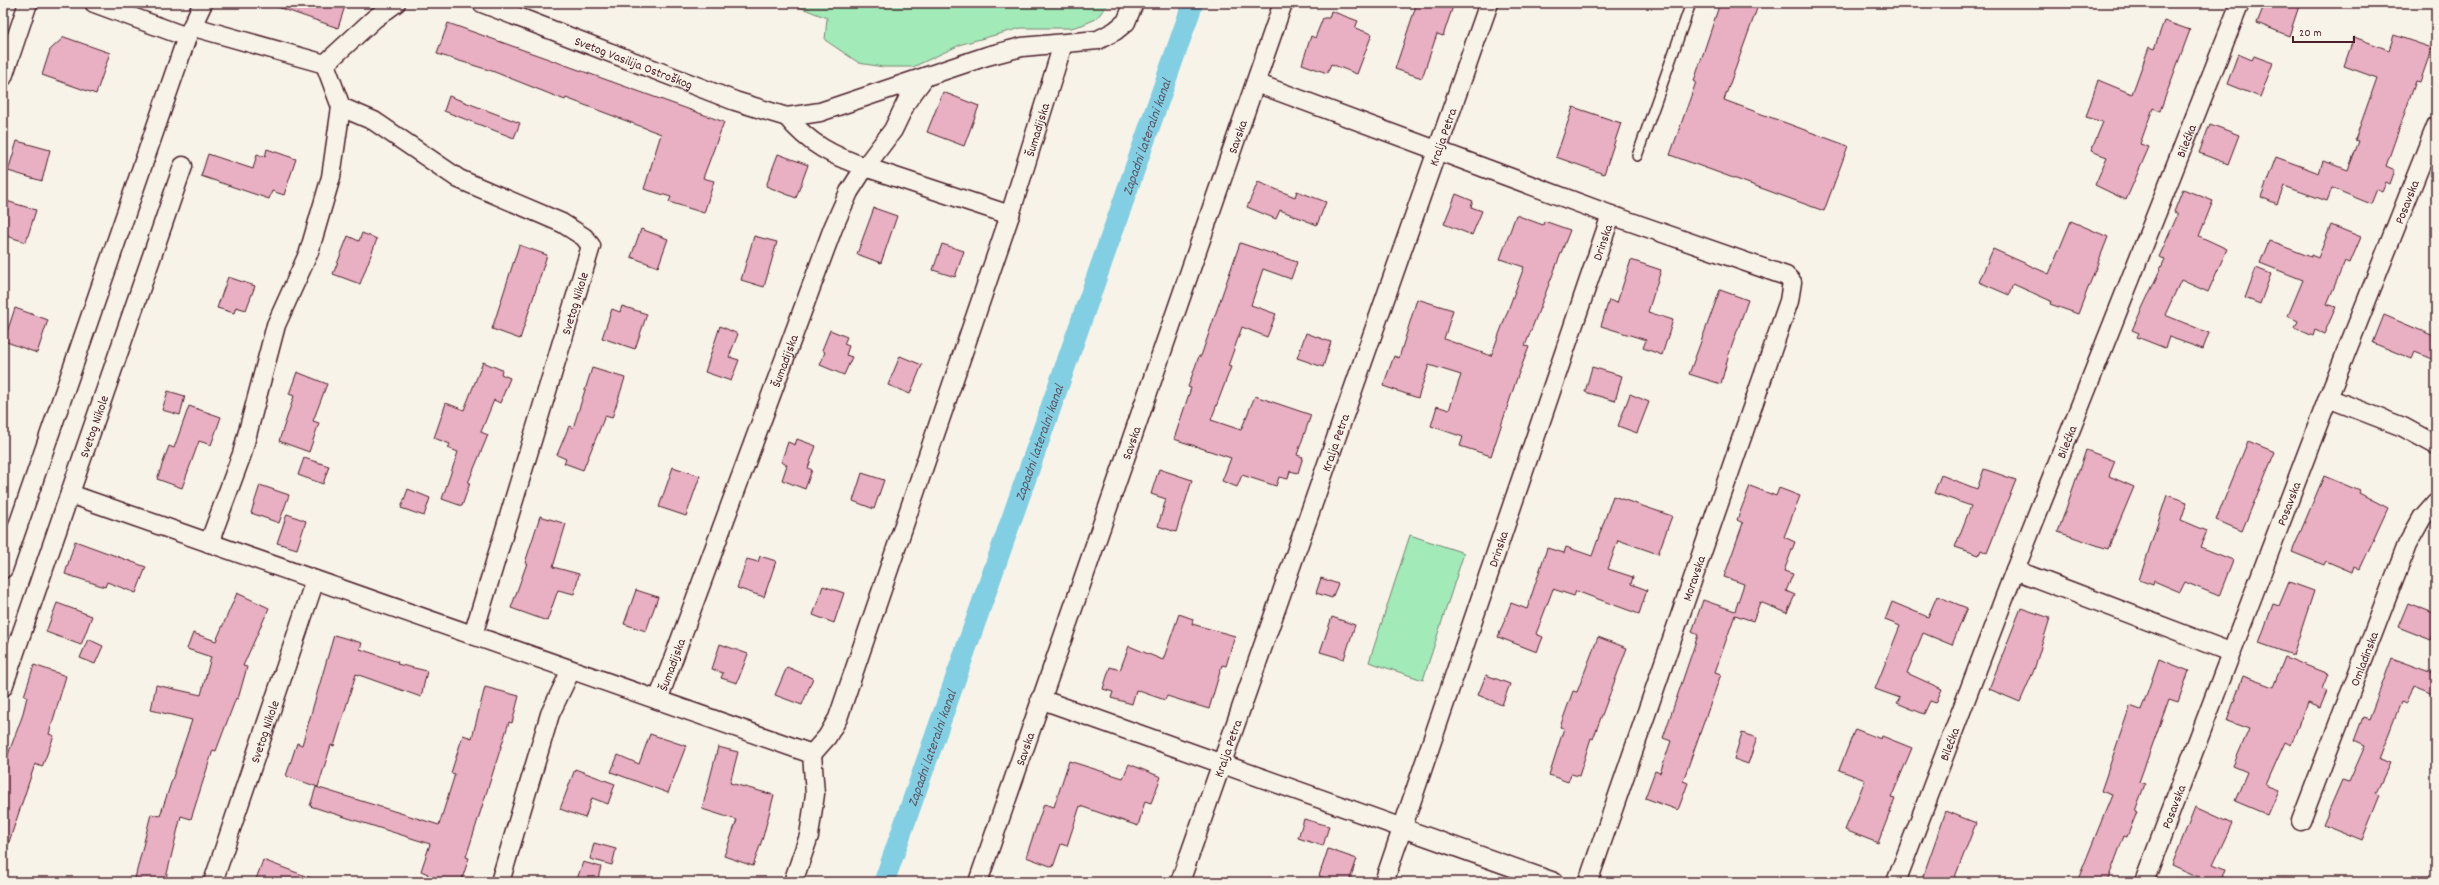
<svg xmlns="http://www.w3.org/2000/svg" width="2439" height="885" viewBox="0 0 2439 885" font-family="Dekko,sans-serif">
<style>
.green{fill:#a2eab8;stroke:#768472}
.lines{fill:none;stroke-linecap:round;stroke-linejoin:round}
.canal{stroke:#82cee2;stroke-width:21}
.building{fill:#e8b0c2;stroke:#4a1f2b}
.lane-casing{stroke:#4a1f2b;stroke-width:12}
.street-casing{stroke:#4a1f2b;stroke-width:21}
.lane{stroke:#f7f3e8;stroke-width:9}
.street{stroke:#f7f3e8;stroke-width:18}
.labels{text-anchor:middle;stroke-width:4;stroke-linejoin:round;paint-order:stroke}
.street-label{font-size:13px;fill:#4a1f2b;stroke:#f7f3e8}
.water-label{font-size:14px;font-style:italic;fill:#5b5462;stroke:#f7f3e8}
</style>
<rect width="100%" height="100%" fill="#f7f3e8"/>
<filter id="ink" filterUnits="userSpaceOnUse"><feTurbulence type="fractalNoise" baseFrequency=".025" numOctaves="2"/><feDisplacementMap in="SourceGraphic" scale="8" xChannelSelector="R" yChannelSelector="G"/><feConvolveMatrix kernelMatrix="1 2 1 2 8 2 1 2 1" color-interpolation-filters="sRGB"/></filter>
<g filter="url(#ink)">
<!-- green -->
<path class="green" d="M789 3H1109L1096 19 1082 25 1071 28H1021L962 44 913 67H883L859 63 825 40 827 18Z
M1410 535 1464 553 1423 680 1369 662Z"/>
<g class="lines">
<!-- canal -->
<path class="canal" id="s1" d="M884 882 1193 3"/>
</g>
<!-- building -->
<path class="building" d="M272 3H346L338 28 272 5Z
M1417 3H1454L1443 36 1437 34 1422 78 1395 69Z
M1720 3H1759L1724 100 1848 146 1824 211 1670 155 1696 82 1694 81Z
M2265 3H2300L2289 36 2257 23Z
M1331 11 1358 21 1355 28 1372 34 1357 74 1331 64 1327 73 1302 64 1311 36 1315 38 1323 18H1329Z
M2164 21 2190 30 2160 111 2153 108 2140 144 2149 147 2126 200 2095 185 2107 157 2091 151 2103 122 2086 117 2098 80 2132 94 2149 47 2154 49Z
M448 23 724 122 703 178 714 181 704 213 669 202 671 197 644 189 661 134 566 98 565 100 492 71 437 54Z
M2394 35 2432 48 2420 82 2416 81 2386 166 2395 170 2390 184 2386 182 2382 191 2377 189 2371 204 2332 188 2327 201 2284 186 2277 204 2261 197 2276 157 2319 173 2323 161 2348 170 2359 141 2355 140 2377 78 2344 66 2354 37 2389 50Z
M64 37 110 53 96 94 42 75 50 50Z
M2238 54 2252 60 2254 56 2273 63 2260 97 2227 84Z
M943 92 979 106 964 146 927 132Z
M449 96 520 123 514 138 444 111Z
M1573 107 1621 123 1604 174 1556 157Z
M2210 124 2239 135 2228 164 2199 153Z
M17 141 50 150 42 181 8 171Z
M267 149 296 159 284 195 272 191 269 199 201 176 208 154 253 169 257 154 265 157Z
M778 154 808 165 796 198 766 186Z
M1258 182 1295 197 1297 191 1326 202 1317 225 1280 210 1276 219 1247 207Z
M2183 189 2213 201 2199 236 2227 249 2208 292 2181 280 2165 315 2209 333 2203 349 2169 337 2165 348 2137 337 2139 333 2132 330 2165 259 2159 257 2178 214 2174 212Z
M1456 194 1473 201 1471 207 1482 211 1472 235 1444 224Z
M3 200 36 210 26 242 3 235Z
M874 208 897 216 881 263 857 254Z
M1516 215 1543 225 1544 221 1570 230 1525 346 1529 347 1517 378 1491 456 1460 446 1463 437 1431 426 1437 406 1449 410 1461 375 1429 365 1418 398 1383 386 1394 356 1399 358 1417 299 1453 310 1444 339 1491 356 1524 267 1500 259Z
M2071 221 2108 237 2078 314 2050 304 2051 301 2013 284 2009 295 1979 282 1993 249 2049 274Z
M2331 225 2361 237 2350 263 2345 261 2327 304 2336 307 2324 334 2315 330 2313 336 2295 328 2298 321 2288 316 2303 280 2260 263 2269 241 2311 257V255L2318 258Z
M641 229 668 239 658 267 631 257Z
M362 233 377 239 360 284 333 274 348 236 359 241Z
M754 236 777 242 764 287 741 280Z
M1240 243 1297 262 1291 279 1263 269 1251 305 1276 314 1267 337 1242 327 1228 366 1231 367 1211 420 1241 430 1255 396 1311 415 1297 455 1303 457 1298 473 1290 471 1288 479 1279 477 1276 486 1242 475 1237 487 1222 481 1231 458 1174 439 1191 388 1188 387 1199 356H1201Z
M942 244 964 251 955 277 933 270Z
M519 245 547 255 520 339 492 329Z
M1631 260 1661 270 1648 312 1673 320 1662 355 1643 348 1646 340 1601 326 1609 300 1617 303Z
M2256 268 2271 274 2260 304 2245 298Z
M228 277 255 286 246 310 236 307 234 313 217 308Z
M1720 290 1748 300 1728 357 1721 384 1689 374Z
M622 306 647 314 635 349 602 338 612 309 620 312Z
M15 308 48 320 37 353 4 341Z
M2384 315 2436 337V361L2415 352 2412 359 2373 343Z
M720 326 738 334 729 357 739 360 731 381 705 372Z
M830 330 847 337 844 344 849 346 846 355 852 357 844 375 820 365 825 352 822 350Z
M1306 333 1331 342 1323 367 1297 358Z
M900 356 922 365 910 394 888 385Z
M483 362 502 370 501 374 510 378 500 403 494 400 481 432 488 435 468 483H470L462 506 442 499 458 452 448 448 450 444 434 438 446 403 464 410Z
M1592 367 1622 376 1615 401 1585 392Z
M592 368 625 378 612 418 605 416 583 470 564 463 566 459 557 455 569 426 573 428Z
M297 372 327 384 313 421 319 423 309 452 279 441 294 396 289 394Z
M168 391 185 396 180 415 162 410Z
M1630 394 1649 402 1637 433 1618 426Z
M189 406 221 417 211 445 199 441 182 488 157 479 169 446 174 448Z
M797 439 816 446 808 468 812 470 805 489 782 480 787 465 781 462 788 442 795 445Z
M2248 441 2275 452 2242 531 2216 520Z
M2086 450 2115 461 2109 476 2134 487 2108 549 2058 532Z
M304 458 329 466 323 484 298 475Z
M673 467 700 476 686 516 659 507Z
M1159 469 1192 480 1176 532 1158 526 1166 499 1151 494Z
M1984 469 2016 480 1987 553 1981 550 1979 555 1955 547 1971 506 1934 493 1941 475 1977 489Z
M862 473 884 480 874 509 853 501Z
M2324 476 2360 491 2359 493 2388 508 2360 569 2354 566 2352 572 2326 561 2324 565 2292 552Z
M260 485 289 495 279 523 251 513Z
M1750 486 1776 496 1779 488 1800 496 1784 537 1795 542 1784 571 1793 574 1786 591 1795 595 1787 613 1760 602 1753 621 1735 615 1715 672 1721 674 1683 781 1688 783 1678 810 1645 798 1655 771 1660 773 1671 741 1663 738 1698 635 1692 632 1703 600 1735 611 1744 584 1724 577 1743 523 1737 520Z
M408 489 430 498 424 516 401 508Z
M2167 495 2187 502 2181 520 2207 531 2200 547 2233 560 2219 596 2185 582 2180 592 2154 581 2153 585 2139 580Z
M1613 496 1672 516 1658 554 1618 540 1608 569 1633 577 1631 584 1647 590 1639 614 1576 591 1574 596 1553 589 1536 634 1543 637 1537 652 1498 637 1511 603 1527 609 1547 548 1564 553 1566 547 1592 556Z
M287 514 306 521 297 549 277 543Z
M540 516 566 524 553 567 579 574 574 594 558 590 547 621 511 608 527 563H525Z
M75 541 146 567 136 593 107 582 105 587 65 574Z
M760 556 776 561 764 597 737 588 747 559 758 562Z
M1321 578 1338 584 1332 598 1316 593Z
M2289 582 2314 591 2293 655 2259 643 2273 604 2279 606Z
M823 586 844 593 834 623 813 615Z
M636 590 658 597 646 631 624 624Z
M237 593 269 608 243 666 247 667 238 699 236 698 216 751 213 750 191 819 181 816 165 882H134L151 814 160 816 192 720 151 710 156 685 201 695 211 657 187 649 193 633 216 641Z
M1937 596 1967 608 1952 645 1923 633 1907 673 1942 689 1936 703 1930 701 1924 714 1897 703 1900 698 1875 689 1900 626 1885 620 1892 602 1928 617Z
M57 603 92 616 81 645 46 632Z
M2408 603 2436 614V627L2431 640 2398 627Z
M2021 608 2050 618 2034 670 2020 702 1989 689Z
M1179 614 1193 619 1192 624 1235 636 1226 666 1222 665 1209 709 1167 696 1165 700 1136 690 1132 704 1111 698 1113 692 1103 689 1110 667 1120 670 1129 646 1163 660Z
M1332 617 1355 625 1344 659 1320 652Z
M334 635 362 643 360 649 398 662 397 664 427 671 421 697 356 674 334 746 331 745 318 787 286 776 297 743 302 745Z
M1598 637 1627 648 1593 739 1591 738 1579 776 1571 774 1568 782 1549 775 1564 728 1560 727 1573 691 1577 692Z
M88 639 103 646 95 664 80 658Z
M720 644 748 654 737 683 721 678 723 673 712 669Z
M2285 657 2328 674 2322 689 2327 691 2320 708 2307 703 2291 745 2285 742 2266 785 2279 790 2268 815 2235 801 2247 772 2233 766 2249 729 2227 721 2243 676 2273 687Z
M2392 658 2436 674V694L2413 685 2406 704 2401 702 2379 759 2390 763 2376 793 2380 795 2362 840 2323 824 2342 780 2349 782 2365 746 2354 741 2363 717 2369 719Z
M2159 659 2189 671 2178 702 2169 699 2139 782 2145 784 2135 811 2137 812 2127 837 2124 836 2107 882H2077L2112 795 2101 791 2130 706 2141 710Z
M34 665 66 676 49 734 54 736 42 767 35 764 6 851 3 850V768L22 717 27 697 24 696Z
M787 667 813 678 802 705 775 695Z
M1486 675 1510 684 1502 705 1478 695Z
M485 687 519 696 512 723 509 722 466 857 469 858 461 882H425L428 874 421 871 430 844 310 806 316 787 439 825 455 774 451 773 463 735 472 738Z
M1855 729 1881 739 1882 736 1912 748 1891 798 1895 799 1878 843 1845 830 1865 780 1839 770Z
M1742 733 1757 738 1748 764 1734 759Z
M650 734 686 746 668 793 611 772 618 755 639 764Z
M718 747 738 752 730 783 774 795 763 837 753 866 724 856 737 820 702 809Z
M1069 761 1123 778 1129 764 1161 777 1151 803 1145 801 1138 826 1080 806 1067 846 1061 844 1053 867 1026 857 1044 804 1054 807Z
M575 769 615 784 608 804 592 798 585 818 560 809Z
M2195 807 2232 824 2213 864 2225 869 2220 882H2210L2172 865Z
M1946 811 1976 823 1953 882H1921Z
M1304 819 1329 826 1323 846 1298 838Z
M594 843 616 849 612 865 590 859Z
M1328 849 1357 859 1349 882H1339L1319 876Z
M263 860 316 880V882H255Z
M583 862 601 867 597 882H576Z"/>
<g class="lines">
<defs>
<path id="lane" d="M1637 156 1691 3"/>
<g id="street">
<path d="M94 3 187 37"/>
<path id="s2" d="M482 3 735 101 787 117 820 112 987 56 1022 47 1098 40 1115 31 1126 22 1134 3"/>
<path d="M194 27 325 64 374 19 396 3"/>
<path d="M3 77 28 3"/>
<path d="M1256 83 1611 215 1786 276 1792 282 1789 301 1588 882"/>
<path d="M341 107 374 121 459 179 562 223 584 237 591 246 473 635"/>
<path d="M787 117C809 144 833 156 865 167L893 130 907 101 925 77"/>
<path d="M2328 398 2403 427 2436 445"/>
<path d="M70 494 812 754"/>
<path d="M209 543 242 454 276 325 309 252 331 177 341 107 325 64"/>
<path d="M3 569 187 37 203 3"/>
<path d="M2015 570 2230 652"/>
<path id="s3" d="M3 687 183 166"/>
<path d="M1040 699 1554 882"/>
<path id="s4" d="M658 700 833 228 849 192 865 167 1010 215"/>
<path id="s5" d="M2301 821 2407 545 2422 518 2436 502"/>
<path id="s6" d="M213 882 315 580"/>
<path d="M500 882 550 714 571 670"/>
<path id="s7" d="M793 882 809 836 815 794 812 754 827 737 838 718 1010 215 1063 44"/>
<path id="s8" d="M978 882 1283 3"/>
<path id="s9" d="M1180 882 1489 3"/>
<path id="s10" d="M1384 882 1611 215"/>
<path id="s11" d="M1896 882 2015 570 2240 3"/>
<path id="s12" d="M2144 882 2328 398 2436 126"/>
</g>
</defs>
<!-- lane casing -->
<use href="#lane" class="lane-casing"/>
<!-- street casing -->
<use href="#street" class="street-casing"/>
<!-- lane -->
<use href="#lane" class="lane"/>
<!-- street -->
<use href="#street" class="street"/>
</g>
</g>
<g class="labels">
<!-- street labels -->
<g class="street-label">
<text dy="5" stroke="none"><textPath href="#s2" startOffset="163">Svetog Vasilija Ostroškog</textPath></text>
<text dy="5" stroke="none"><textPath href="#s7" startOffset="797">Šumadijska</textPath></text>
<text dy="5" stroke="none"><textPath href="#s9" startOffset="790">Kralja Petra</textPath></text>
<text dy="5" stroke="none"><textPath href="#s8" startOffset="789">Savska</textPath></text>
<text dy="5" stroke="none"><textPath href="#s11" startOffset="796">Bilećka</textPath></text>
<text dy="5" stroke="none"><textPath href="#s12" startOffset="729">Posavska</textPath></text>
<text dy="5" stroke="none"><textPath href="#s10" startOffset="676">Drinska</textPath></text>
<text transform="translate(574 303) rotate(-73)" y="5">Svetog Nikole</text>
<text dy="5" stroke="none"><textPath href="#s4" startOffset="362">Šumadijska</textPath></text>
<text dy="5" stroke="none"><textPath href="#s3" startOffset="276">Svetog Nikole</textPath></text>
<text dy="5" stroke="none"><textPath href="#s8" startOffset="465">Savska</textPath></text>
<text dy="5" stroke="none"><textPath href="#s9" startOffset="466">Kralja Petra</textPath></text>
<text dy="5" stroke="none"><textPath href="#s11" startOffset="472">Bilećka</textPath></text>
<text dy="5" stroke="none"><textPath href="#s12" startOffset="405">Posavska</textPath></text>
<text dy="5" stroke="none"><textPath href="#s10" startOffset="352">Drinska</textPath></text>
<text transform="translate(1693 578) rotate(-71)" y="5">Moravska</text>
<text dy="5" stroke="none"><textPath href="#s5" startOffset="174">Omladinska</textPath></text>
<text dy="5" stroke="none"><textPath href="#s4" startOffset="38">Šumadijska</textPath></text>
<text dy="5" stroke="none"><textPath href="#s6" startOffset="159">Svetog Nikole</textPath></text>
<text dy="5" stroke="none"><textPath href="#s11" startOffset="148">Bilećka</textPath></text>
<text dy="5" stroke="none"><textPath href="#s8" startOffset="141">Savska</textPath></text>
<text dy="5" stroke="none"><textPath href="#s9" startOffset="142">Kralja Petra</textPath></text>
<text dy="5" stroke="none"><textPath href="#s12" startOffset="81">Posavska</textPath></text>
</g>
<!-- water labels -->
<g class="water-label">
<text dy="5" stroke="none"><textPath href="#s1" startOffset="790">Zapadni lateralni kanal</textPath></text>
<text dy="5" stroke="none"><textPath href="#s1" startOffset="466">Zapadni lateralni kanal</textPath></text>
<text dy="5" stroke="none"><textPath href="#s1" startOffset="142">Zapadni lateralni kanal</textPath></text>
</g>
</g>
<!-- margin -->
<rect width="2439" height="885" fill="none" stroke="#f7f3e8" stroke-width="16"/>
<rect x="8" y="8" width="2423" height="869" fill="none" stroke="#4a1f2b" stroke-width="1.5" filter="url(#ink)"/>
<!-- scale -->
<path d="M2293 36v6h61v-6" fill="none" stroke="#4a1f2b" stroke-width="2"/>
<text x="2299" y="36" font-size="12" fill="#4a1f2b" stroke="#f7f3e8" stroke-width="3" paint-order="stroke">20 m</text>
</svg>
